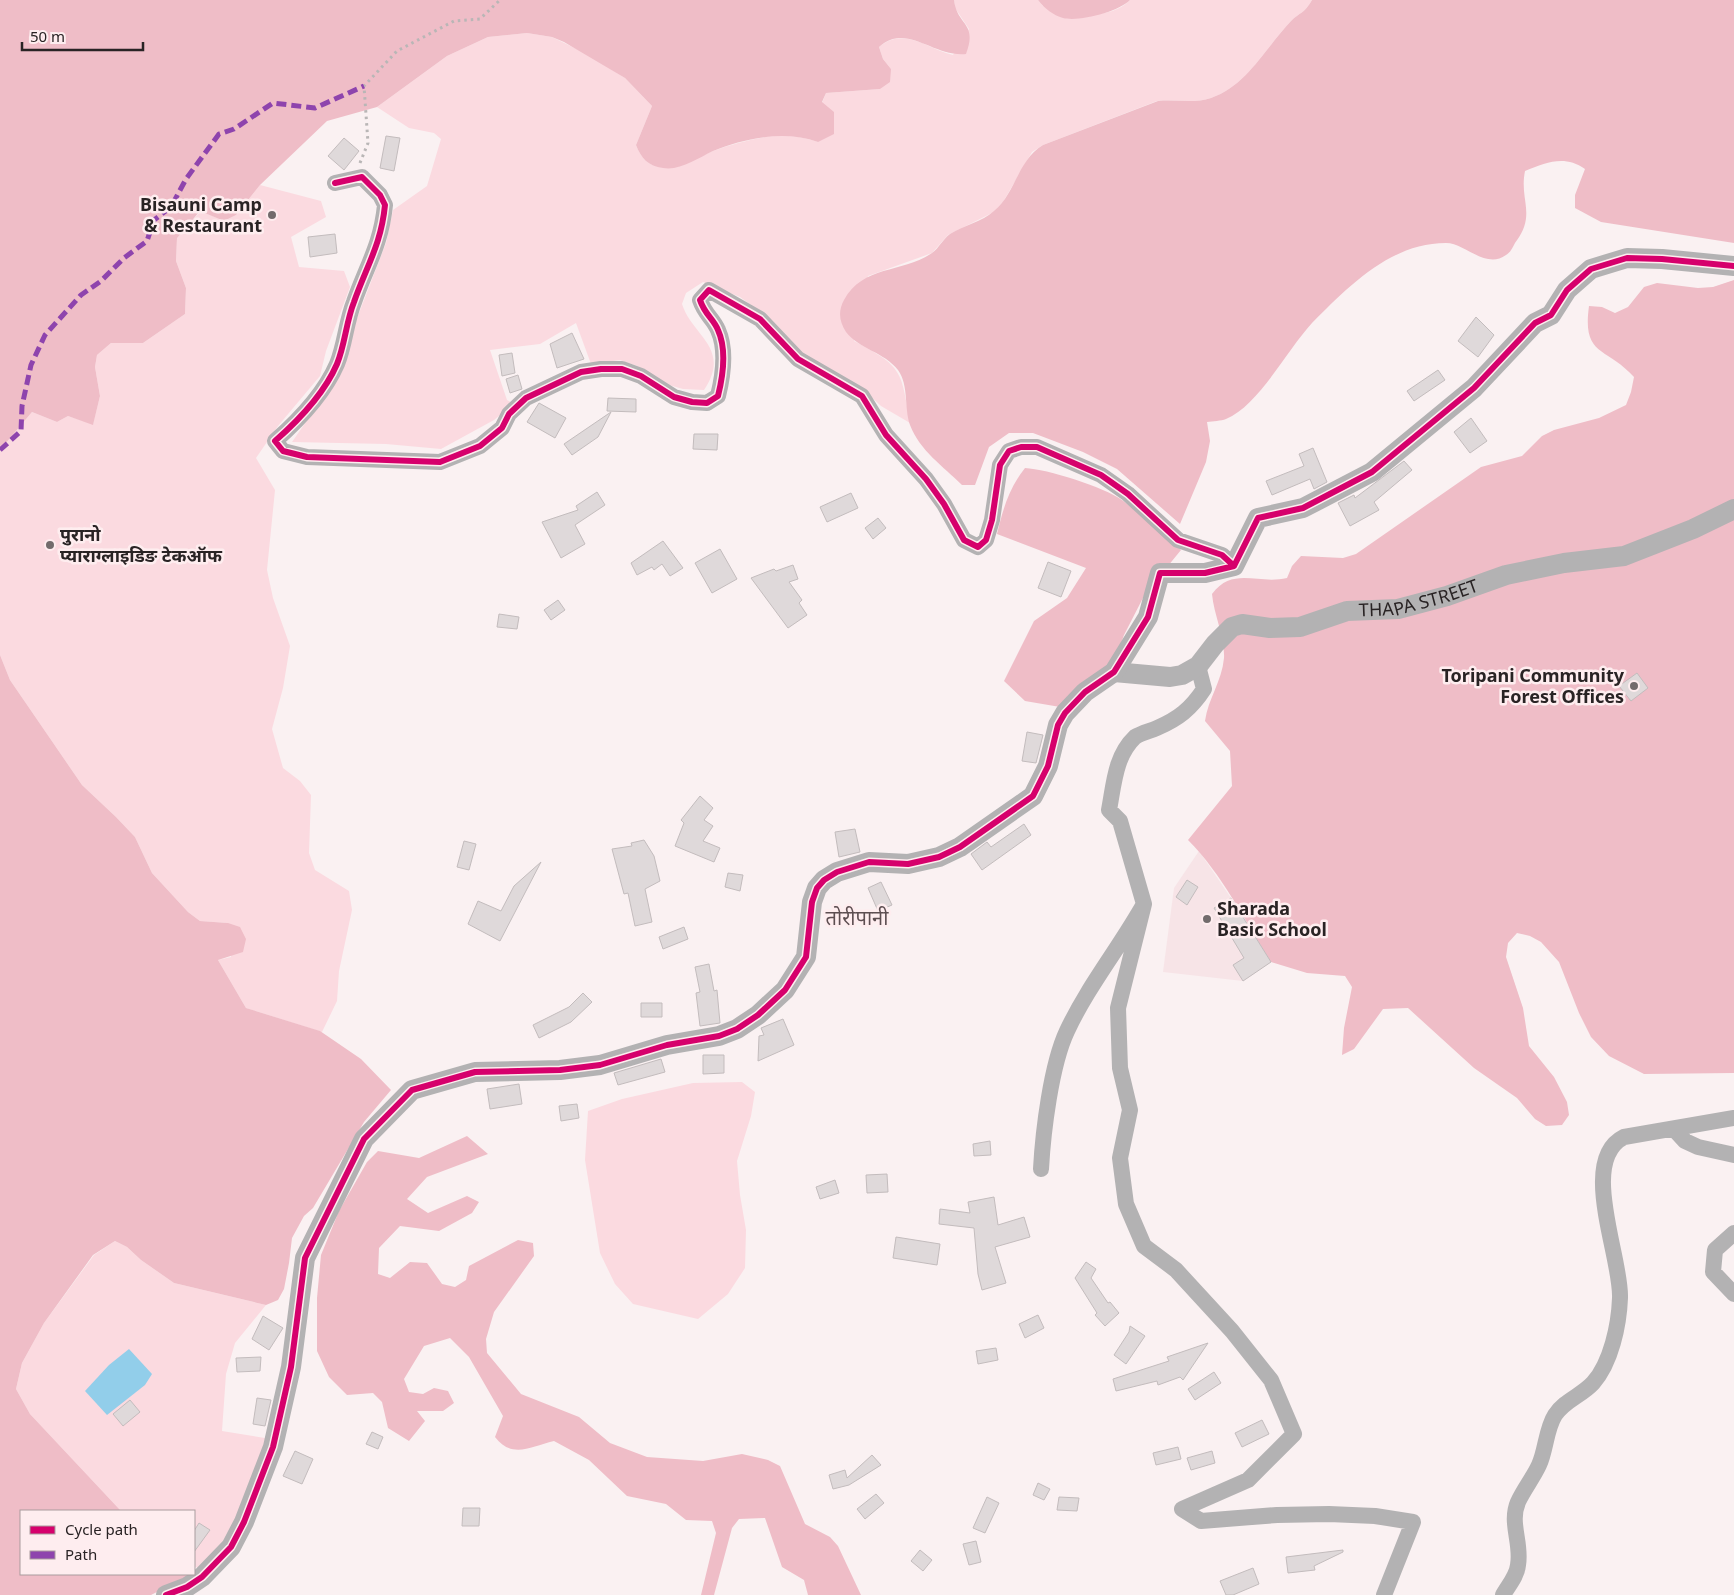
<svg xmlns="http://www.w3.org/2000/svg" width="1734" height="1595" viewBox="0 0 1734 1595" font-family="'Noto Sans','Noto Sans Devanagari',sans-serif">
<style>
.built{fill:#f7e4e7}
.green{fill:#fbdae0}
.forest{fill:#efbdc7}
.water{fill:#92ceea}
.building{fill:#dfd9da;stroke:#c3bcbd}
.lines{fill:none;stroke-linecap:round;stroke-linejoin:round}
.path{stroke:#b9b6b6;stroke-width:3;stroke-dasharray:2.5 4;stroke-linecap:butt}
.minor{stroke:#b3b2b3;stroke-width:16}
.tertiary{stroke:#b3b2b3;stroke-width:20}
.quiet{stroke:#8e44ad;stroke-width:5;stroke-dasharray:10 5;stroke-linecap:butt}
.cycleway-casing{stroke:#feedef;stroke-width:9}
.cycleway{stroke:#d6006c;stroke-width:6}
.poi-dot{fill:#726b6c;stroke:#feedef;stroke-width:2}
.labels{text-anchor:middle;stroke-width:5;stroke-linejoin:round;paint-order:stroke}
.poi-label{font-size:18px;font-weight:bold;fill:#292324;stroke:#feedef;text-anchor:end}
.street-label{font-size:18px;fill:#292324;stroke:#feedef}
.quarter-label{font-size:20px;fill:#5d4e51;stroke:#feedef}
</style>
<rect width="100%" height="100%" fill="#faf1f2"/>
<!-- built -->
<path class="built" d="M1199 851 1231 898 1271 962 1243 981 1163 972 1174 888Z"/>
<!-- green -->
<path class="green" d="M954 0H1038L1043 6C1071 12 1107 23 1130 0H1312C1304 14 1300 12 1291 21 1266 47 1247 86 1211 98 1194 104 1175 99 1157 101L1043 145 1032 152 1003 202 994 212 948 235 932 253 868 276 854 341C903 367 901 370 910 423L881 406 865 391 792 348 755 308 740 297 703 282 686 293 682 304C692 336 732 348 704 390L683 389 669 385 637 366 620 360 591 364 576 323 540 344 490 350 507 400 514 404 494 420 441 449 386 444 292 442 342 370 354 326 386 243 393 210 427 186 441 139 434 133 409 128 377 107 447 56 488 37 527 33 552 37 587 54 625 78 652 106 636 145C651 184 687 162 713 151 729 145 748 140 765 137 781 133 803 137 818 142L822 103 826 93 880 89 891 69 883 59 879 47C904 26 926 48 953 55L969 29 955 8Z
M260 185 321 201 326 217 291 237 299 267 344 271 350 287 326 351 320 376 278 426 256 458 275 490 267 570 273 598 290 646 283 688 272 729 283 768 300 781 311 795 309 853 315 870 349 891 352 910 339 971 337 1001 322 1032 246 1008 218 960 231 957 228 923 200 921 188 912 152 873 135 837 116 817 82 785 10 680 0 655V450L32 412 57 422 68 416 93 424 100 396 95 367 97 355 111 343H143L185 314 186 288 176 261 177 237 201 211 224 221 236 215Z
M742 1082 755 1092 751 1116 737 1161 740 1195 746 1230 745 1268 728 1294 698 1319 633 1304 615 1284 600 1253 585 1160 588 1111 622 1099 693 1083Z
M115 1241 127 1247 141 1260 174 1283 266 1305 235 1343 226 1374 222 1431 271 1439 227 1542 200 1569 194 1566V1511H121L30 1414 16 1389 22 1363 44 1323 94 1255Z"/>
<!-- forest -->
<path class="forest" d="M0 0H954C957 26 978 22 966 54 932 57 907 22 879 47L883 59 891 69 890 82 880 89 826 93 822 102 834 112V134L818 142C785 130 745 138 713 151 698 158 680 171 663 168 648 166 641 158 636 145L652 106 625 78 564 42 552 37 527 33 488 37 447 56 377 107 327 121 260 185 236 215 224 221 200 211 177 238 176 261 186 288 185 314 143 343H111L97 355 95 367 100 396 93 425 68 416 57 422 32 412 0 450Z
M1038 0H1130C1118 12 1079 22 1063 18 1053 15 1045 9 1038 0Z
M1312 0H1734V243L1601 222 1575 208V195L1585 169C1565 155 1547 162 1525 171 1519 201 1537 214 1515 243 1513 247 1510 253 1506 255 1486 270 1465 243 1446 243 1390 243 1348 287 1312 323 1287 350 1259 405 1226 419 1221 421 1213 421 1207 422L1210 441 1206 462 1180 524 1117 469 1083 452 1033 433H1009L989 447 975 485H962C943 466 920 451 910 425 904 408 909 385 898 370 884 352 859 349 846 332 839 321 838 311 844 300 863 265 903 273 932 253 939 248 943 239 950 234 964 225 982 222 994 211 1016 193 1017 161 1043 145L1158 101C1175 99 1194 104 1211 98 1247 86 1266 47 1291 21 1300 12 1304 14 1312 0Z
M1734 280V1073L1644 1074 1609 1056 1591 1037 1579 1013 1559 962 1541 942 1530 936 1517 933 1508 943 1506 957 1523 1008 1529 1046 1554 1077 1567 1102 1569 1115 1562 1125 1546 1126 1535 1119 1517 1098 1474 1068 1408 1008 1383 1009 1354 1049 1342 1055 1344 1028 1352 987 1345 976 1307 973 1271 962C1245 921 1222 874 1188 840L1232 786 1230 751 1205 721C1208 699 1222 681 1224 658 1225 636 1214 616 1212 594 1233 566 1258 585 1287 578L1292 566 1301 556 1343 558 1356 554 1481 467 1522 456 1542 436 1554 430 1599 418 1626 405 1631 392 1634 377C1606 346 1582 357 1589 306L1602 307 1615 313 1628 307 1644 287 1657 283 1698 288 1713 287Z
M1025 468C1047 469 1104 487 1122 500 1143 515 1162 533 1181 550L1145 594 1124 635 1115 660 1066 708 1025 701 1004 681 1034 621 1067 598 1086 568 997 534C1003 509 1009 488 1025 468Z
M0 655 10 680 82 785 116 817 135 837 152 873 188 912 200 921 228 923 240 927 246 939 243 952 218 960 246 1008 320 1031 361 1059 391 1090 364 1122 313 1208 304 1216 292 1238 289 1263 284 1289 278 1300 266 1305 174 1283 141 1260 127 1247 115 1241 93 1255 44 1323 22 1363 16 1389 30 1414 121 1511H21V1574H192L151 1595H0Z
M467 1136 488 1154 427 1177 407 1199 428 1213 467 1196 479 1202 472 1213 439 1231 400 1226 379 1248 378 1274 390 1278 410 1262 427 1263 442 1284 455 1287 466 1280 469 1266 518 1240 533 1243 534 1256 494 1312 486 1339 487 1353 521 1394 579 1417 610 1443 647 1457 703 1461 742 1454 768 1460 780 1466 805 1524 830 1537 838 1546 861 1595H808L804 1580 782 1567 765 1518 739 1519 732 1528 714 1595H701L716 1533 712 1521 686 1520 666 1504 627 1496 589 1460 554 1441C530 1447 512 1459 495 1437L503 1416 469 1357 450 1338 424 1346 404 1379 409 1392 423 1394 434 1388 448 1391 454 1403 443 1411H417L425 1421 409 1441 388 1428 382 1402 373 1393 347 1395 329 1377 317 1351V1298L321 1255 339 1211 367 1162 378 1151 419 1158Z"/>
<!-- water -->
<path class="water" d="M129 1349 152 1374 145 1385 107 1415 85 1391 109 1365Z"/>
<!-- building -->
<path class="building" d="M386 136 400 138 394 171 380 168Z
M344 138 359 151 344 170 328 156Z
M335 234 337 253 310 257 308 237Z
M1476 317 1494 335 1478 357 1458 341Z
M572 333 584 359 557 368 550 344Z
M512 353 515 373 502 376 499 355Z
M1438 370 1445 380 1414 401 1407 391Z
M518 375 522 389 510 393 506 379Z
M608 398 636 399V412L607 411Z
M539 403 566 418 555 438 527 422Z
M611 412 598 437 572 455 564 444Z
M1471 418 1487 441 1470 453 1454 432Z
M694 434H718L717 450 693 449Z
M1313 448 1327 482 1314 489 1310 479 1272 495 1266 481 1304 466 1299 454Z
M1404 461 1412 470 1374 502 1379 510 1350 526 1338 503 1354 495 1355 498Z
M597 492 605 505 575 525 585 544 561 558 542 522 578 510 576 506Z
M851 493 858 508 827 522 820 507Z
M878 518 886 528 873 539 865 528Z
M663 541 683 568 670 576 662 564 654 570 652 567 637 575 631 563Z
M720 549 737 579 712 593 695 563Z
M1048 562 1071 571 1061 597 1038 588Z
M793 565 798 579 789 582 802 600 799 603 807 615 788 628 751 578 774 569 776 571Z
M558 600 565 610 551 620 544 610Z
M499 614 519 617 517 629 497 627Z
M1637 673 1648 688 1631 701 1619 686Z
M1027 732 1043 735 1036 763 1022 761Z
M700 796 713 808 704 820 713 826 703 841 720 848 714 862 675 846 684 823 681 820Z
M1024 824 1031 835 982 870 971 854 987 842 991 847Z
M855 829 860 852 839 857 835 832Z
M644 840 654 856 660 881 645 889 652 922 635 926 628 893 624 894 612 849 632 846 631 843Z
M464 841 476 844 469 870 457 867Z
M541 862 500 941 468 924 478 901 501 911 514 886Z
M728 873 743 875 740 891 725 887Z
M1187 880 1198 887 1187 905 1176 897Z
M881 882 892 905 878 911 868 888Z
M1231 898 1271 962 1243 981 1233 965 1244 958 1214 908Z
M684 927 688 939 663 949 659 937Z
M709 964 714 991 717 990 720 1023 700 1026 696 993 700 992 695 967Z
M583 993 592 1002 571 1022 539 1038 533 1025 569 1007Z
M641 1003H662V1017H641Z
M783 1019 794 1045 758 1061 759 1036 764 1035 761 1028Z
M703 1055H724V1073L703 1074Z
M661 1059 665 1072 618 1085 614 1073Z
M519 1084 522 1104 490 1109 487 1089Z
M577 1104 579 1118 561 1121 559 1106Z
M990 1141 991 1155 974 1156 973 1144Z
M887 1174 888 1192 867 1193 866 1175Z
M835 1180 839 1193 820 1199 816 1187Z
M994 1197 998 1225 1024 1217 1030 1237 995 1247 1006 1283 982 1290 978 1274 974 1228 939 1224 940 1209 970 1213 968 1202Z
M896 1237 940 1244 937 1265 893 1258Z
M1086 1262 1096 1269 1091 1278 1108 1303 1110 1302 1119 1313 1105 1326 1095 1315 1097 1313 1075 1278Z
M1038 1315 1044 1328 1025 1338 1019 1324Z
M263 1316 283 1328 269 1350 252 1339Z
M1130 1326 1145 1336 1126 1364 1114 1355 1129 1332Z
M1208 1343 1183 1380 1180 1377 1158 1385 1157 1381 1116 1391 1113 1379 1169 1361 1167 1357Z
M996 1348 998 1360 978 1364 976 1351Z
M261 1357 260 1371 237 1372 236 1358Z
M1214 1372 1221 1383 1195 1400 1188 1389Z
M257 1398 271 1400 265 1426 253 1424Z
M130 1400 140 1412 123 1426 113 1414Z
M1262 1420 1269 1434 1242 1447 1235 1433Z
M372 1432 383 1437 378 1449 366 1444Z
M1178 1447 1181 1459 1156 1465 1153 1453Z
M295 1451 313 1459 302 1484 283 1476Z
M1212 1451 1215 1463 1191 1470 1187 1458Z
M872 1455 881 1465 849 1485 833 1489 829 1475 845 1470 847 1478Z
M1038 1483 1050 1489 1044 1500 1033 1495Z
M876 1494 884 1503 865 1519 857 1509Z
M987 1497 999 1503 985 1533 973 1528Z
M1059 1497 1079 1498 1077 1511 1057 1510Z
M463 1508H480L479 1526H462Z
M199 1523 210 1530 194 1552V1531Z
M976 1541 981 1562 969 1565 963 1544Z
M920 1550 932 1560 923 1571 911 1561Z
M1343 1550V1552L1314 1566 1315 1570 1288 1573 1286 1557Z
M1253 1568 1259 1584 1233 1595H1226L1220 1581Z"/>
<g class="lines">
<!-- path -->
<path class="path" d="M360 163 368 143 364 86 397 51 454 21 480 19 500 0"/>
<!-- minor -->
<path class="minor" d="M335 183 362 177 380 195 385 205C381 245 367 265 354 302 346 322 345 345 337 364 324 394 299 420 275 441L283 451 307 457 440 462 480 446 502 428 509 414 526 398 581 372 601 369H622L641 376 674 397 692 402 707 403 718 396C723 376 727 350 718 330 713 318 705 315 700 300L709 290 760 319 798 359 862 396 886 435 926 479 944 504 964 540 978 547 986 540 992 520 1000 465 1009 451 1021 447H1037L1101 475 1128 494 1178 540 1222 555 1234 566
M1144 904 1118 1008 1120 1068 1130 1110 1120 1158 1126 1204 1144 1246 1176 1270 1232 1331 1271 1380 1294 1434 1248 1480 1182 1509 1201 1521 1277 1515 1329 1514 1375 1516 1413 1522 1384 1595
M1674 1129 1685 1141 1698 1147 1734 1155
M1041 1169C1043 1132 1051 1065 1067 1031 1088 986 1120 947 1144 904L1120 821 1109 810C1114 784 1115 756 1135 737 1141 733 1150 731 1157 728 1178 719 1191 709 1204 689L1198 666
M1734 1233 1715 1250 1713 1272 1734 1294
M1503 1595C1508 1586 1517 1576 1518 1565 1522 1543 1509 1523 1518 1502 1524 1489 1533 1478 1539 1465 1546 1450 1546 1429 1555 1415 1565 1400 1581 1396 1593 1383 1611 1363 1619 1325 1620 1298 1622 1258 1578 1160 1624 1137L1734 1118"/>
<!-- tertiary -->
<g class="tertiary">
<path id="s1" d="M1114 672 1170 677 1182 675 1198 666 1215 644 1232 627 1242 624 1270 628 1300 627 1347 611 1398 609 1447 596 1506 575 1564 563 1624 556 1693 529 1734 509"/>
<path d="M166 1595 187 1587 202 1577 231 1547 244 1522 273 1447 291 1367 305 1258 364 1139 412 1090 475 1072 560 1070 600 1065 667 1045 719 1036 737 1029 758 1015 785 990 806 957 812 902 817 888 824 880 837 872 869 862 908 864 939 857 960 847 1033 796 1048 766 1058 725 1065 713 1085 692 1114 672 1148 617 1160 573H1205L1234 566 1258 518 1303 508 1372 472 1474 388 1535 323 1551 315 1567 290 1591 269 1627 258 1662 259 1734 266"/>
</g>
<!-- quiet -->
<path class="quiet" d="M0 450 21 431 22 406 31 365 45 335 81 295 101 281 124 258 147 241 154 220 171 207 186 179 219 134 234 129 273 103 315 108 364 86"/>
<defs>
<path id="cycleway" d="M335 183 362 177 380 195 385 205C381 245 367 265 354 302 346 322 345 345 337 364 324 394 299 420 275 441L283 451 307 457 440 462 480 446 502 428 509 414 526 398 581 372 601 369H622L641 376 674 397 692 402 707 403 718 396C723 376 727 350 718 330 713 318 705 315 700 300L709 290 760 319 798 359 862 396 886 435 926 479 944 504 964 540 978 547 986 540 992 520 1000 465 1009 451 1021 447H1037L1101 475 1128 494 1178 540 1222 555 1234 566
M166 1595 187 1587 202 1577 231 1547 244 1522 273 1447 291 1367 305 1258 364 1139 412 1090 475 1072 560 1070 600 1065 667 1045 719 1036 737 1029 758 1015 785 990 806 957 812 902 817 888 824 880 837 872 869 862 908 864 939 857 960 847 1033 796 1048 766 1058 725 1065 713 1085 692 1114 672 1148 617 1160 573H1205L1234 566 1258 518 1303 508 1372 472 1474 388 1535 323 1551 315 1567 290 1591 269 1627 258 1662 259 1734 266"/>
</defs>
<!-- cycleway casing -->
<use href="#cycleway" class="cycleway-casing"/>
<!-- cycleway -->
<use href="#cycleway" class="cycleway"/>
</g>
<!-- markers -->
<g class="poi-dot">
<circle cx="272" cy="215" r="5"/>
<circle cx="50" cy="545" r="5"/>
<circle cx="1634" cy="686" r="5"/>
<circle cx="1207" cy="919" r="5"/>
</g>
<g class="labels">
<!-- poi labels -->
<g class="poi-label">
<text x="262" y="211">Bisauni Camp<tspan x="262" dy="21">&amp; Restaurant</tspan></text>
<text x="60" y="541" text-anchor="start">पुरानो<tspan x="60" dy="21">प्याराग्लाइडिङ टेकऑफ</tspan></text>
<text x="1624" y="682">Toripani Community<tspan x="1624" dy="21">Forest Offices</tspan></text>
<text x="1217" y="915" text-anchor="start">Sharada<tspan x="1217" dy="21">Basic School</tspan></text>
</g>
<!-- street labels -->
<g class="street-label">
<text dy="6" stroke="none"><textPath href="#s1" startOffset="330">THAPA STREET</textPath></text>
</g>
<!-- quarter labels -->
<g class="quarter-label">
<text x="857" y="925">तोरीपानी</text>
</g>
</g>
<!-- legend -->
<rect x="20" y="1510" width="175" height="65" fill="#feedef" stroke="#a99c9e"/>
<rect x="30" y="1526" width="25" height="8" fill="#d6006c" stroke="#a99c9e"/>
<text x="65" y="1535" font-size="15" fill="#292324">Cycle path</text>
<rect x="30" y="1551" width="25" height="8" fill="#8e44ad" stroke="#a99c9e"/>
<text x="65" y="1560" font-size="15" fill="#292324">Path</text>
<!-- scale -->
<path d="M22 42v8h121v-8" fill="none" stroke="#292324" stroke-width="2.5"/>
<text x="30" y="42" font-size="15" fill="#292324" stroke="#feedef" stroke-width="4" paint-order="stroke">50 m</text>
</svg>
